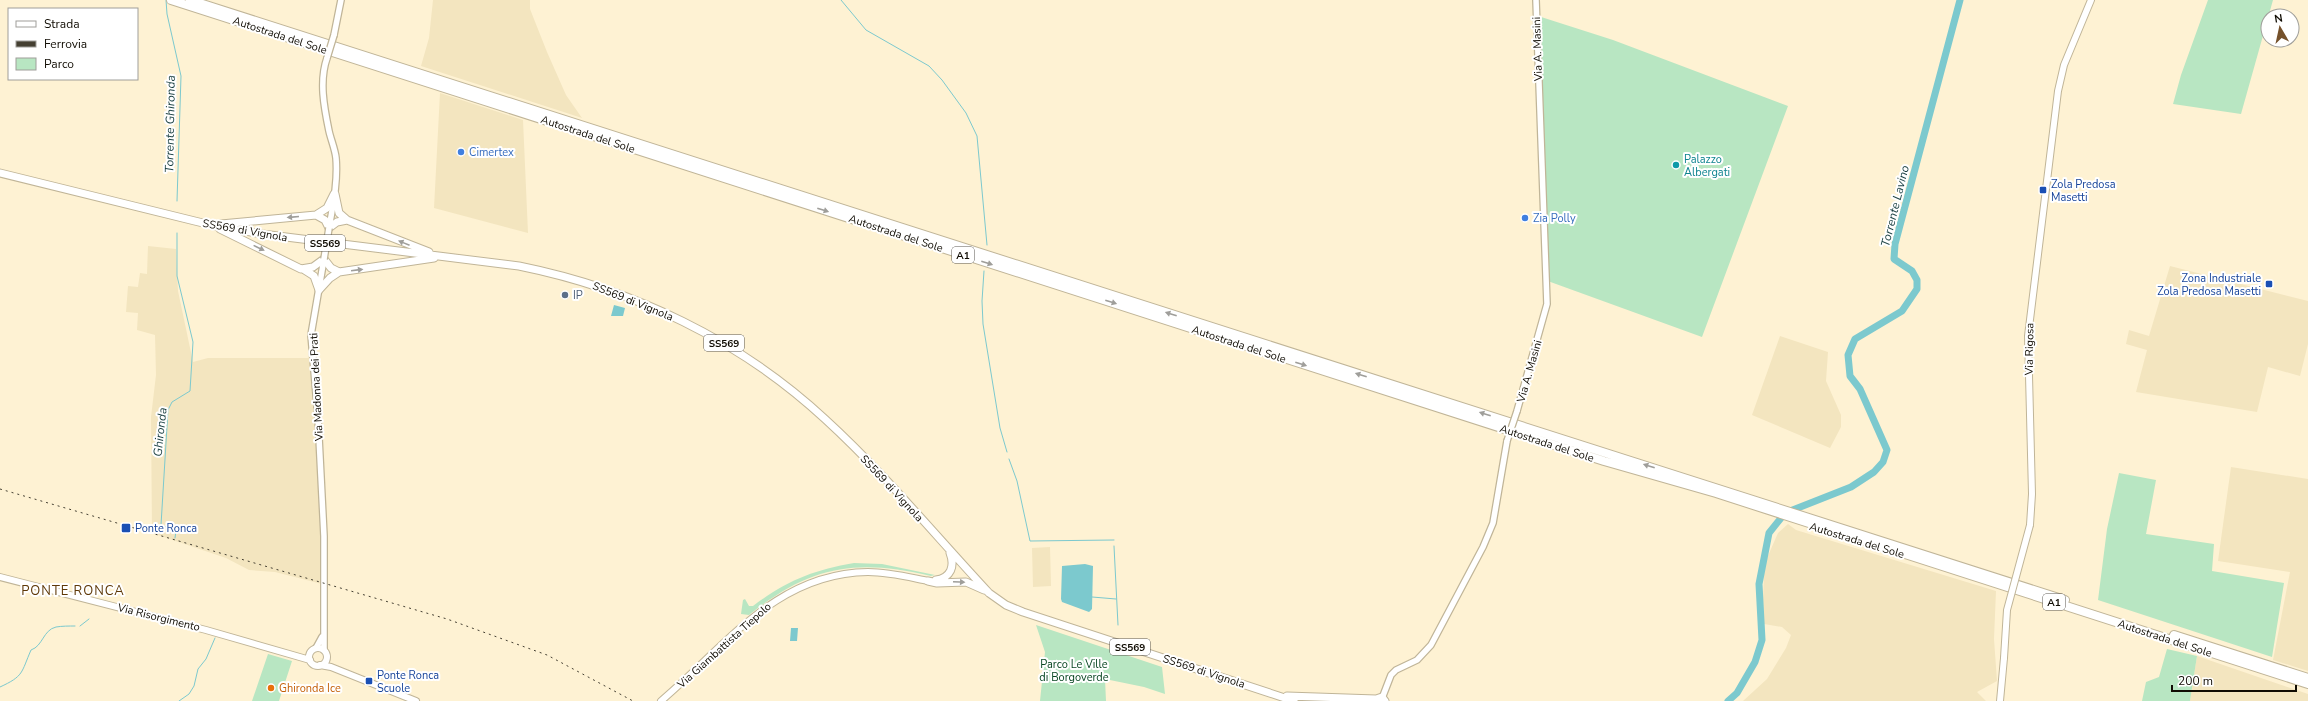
<svg xmlns="http://www.w3.org/2000/svg" width="2308" height="701" viewBox="0 0 2308 701" font-family="'Nunito Sans',sans-serif">
<style>
.built{fill:#f3e5bf}
.green{fill:#b8e6c2}
.water{fill:#7cc9ce}
.lines{fill:none;stroke-linecap:round;stroke-linejoin:round}
.stream{stroke:#7cc9ce;stroke-width:1}
.river{stroke:#7cc9ce;stroke-width:7}
.tertiary-casing{stroke:#c0b598;stroke-width:8}
.secondary-casing{stroke:#c0b598;stroke-width:8}
.trunk-casing{stroke:#c0b598;stroke-width:9}
.motorway-casing{stroke:#c0b598;stroke-width:10}
.tertiary{stroke:#fff;stroke-width:5.5}
.secondary{stroke:#fff;stroke-width:6}
.trunk{stroke:#fff;stroke-width:7}
.motorway{stroke:#fff;stroke-width:8}
.rail{stroke:#454032;stroke-width:1;stroke-dasharray:2 4;stroke-linecap:butt}
.tertiary-bridge-casing{stroke:#c0b598;stroke-width:8;stroke-linecap:butt}
.secondary-bridge-casing{stroke:#c0b598;stroke-width:8;stroke-linecap:butt}
.tertiary-bridge{stroke:#fff;stroke-width:5.5}
.secondary-bridge{stroke:#fff;stroke-width:6}
.oneway{fill:#9f9e9a}
.shop-dot{fill:#3f7fe0;stroke:#fff;stroke-width:1.5}
.culture-dot{fill:#0f9aa8;stroke:#fff;stroke-width:1.5}
.transit-dot{fill:#1a4fb4;stroke:#fff;stroke-width:1.5}
.service-dot{fill:#5c6f8a;stroke:#fff;stroke-width:1.5}
.food-dot{fill:#e8710a;stroke:#fff;stroke-width:1.5}
.labels{text-anchor:middle;stroke-width:4;stroke-linejoin:round;paint-order:stroke}
.shield{fill:#fff;stroke:#58554f;stroke-width:1}
.shield-label{font-size:10px;font-weight:bold;fill:#100c03}
.street-label{font-size:11px;fill:#100c03;stroke:#fff}
.shop-label{font-size:11px;fill:#366cbe;stroke:#fff;text-anchor:start}
.culture-label{font-size:11px;fill:#0d838f;stroke:#fff;text-anchor:start}
.transit-label{font-size:11px;fill:#164399;stroke:#fff;text-anchor:start}
.service-label{font-size:11px;fill:#4e5e75;stroke:#fff;text-anchor:start}
.park-label{font-size:11px;fill:#084622;stroke:#fff}
.food-label{font-size:11px;fill:#c56008;stroke:#fff;text-anchor:start}
.water-label{font-size:12px;font-style:italic;fill:#183e40;stroke:#fff}
.quarter-label{font-size:13px;letter-spacing:1px;fill:#5e3807;stroke:#fff}
</style>
<rect width="100%" height="100%" fill="#fef2d3"/>
<!-- built -->
<path class="built" d="M433 0H530V9L547 52 566 95 582 118 421 66 429 38Z
M440 93 523 120 528 233 434 208Z
M148 246 176 249 178 291 193 362 208 358H311L326 585 275 572 249 570 226 558 152 533 151 417 156 375 155 335 137 330 138 313 126 312 128 286 138 287 140 273 147 274Z
M2170 266 2308 301V344L2300 376 2268 367 2257 412 2136 392 2147 350 2126 344 2129 330 2149 336Z
M1780 336 1828 352 1826 381 1841 415V427L1830 448 1752 415Z
M2231 467 2308 479V671L2273 660 2290 572 2218 561Z
M1788 524 1796 530 1996 591 1994 639 1997 681 1977 692 1986 701H1743L1767 679 1786 648 1791 635 1782 627 1764 624 1763 599 1764 573 1767 558 1778 533Z
M1050 547 1051 586 1033 587 1032 548Z
M2197 656 2308 694V701H2190Z"/>
<!-- green -->
<path class="green" d="M2208 0H2273L2241 114 2173 104 2181 75Z
M1538 16 1613 40 1788 106 1702 337 1545 280Z
M2119 473 2156 480 2146 534 2214 544 2212 571 2284 583 2272 657 2098 600 2107 529Z
M854 563 882 564 935 575 931 576C856 558 810 566 749 615L741 614 743 600 745 599 749 606H753C786 581 813 570 854 563Z
M1036 625 1162 667 1165 694 1144 687 1105 679 1106 701H1040L1045 652Z
M2167 649 2197 656 2190 701H2142L2146 682 2159 677Z
M268 654 292 661 279 701H252Z"/>
<!-- water -->
<path class="water" d="M614 305 625 308 623 316H611Z
M1085 564 1093 566 1092 609 1089 612 1062 602 1061 599 1062 566Z
M791 628H798L797 641H790Z"/>
<g class="lines">
<!-- stream -->
<path class="stream" d="M166 0 167 14 181 76 177 201
M841 0 866 30 929 66 942 80 966 113 977 136 987 245
M984 271 982 301 983 324 1000 428 1007 452
M1009 459 1017 481 1030 541 1114 540
M175 538 176 531 161 525 168 410 172 402 190 391 193 342 177 276V233
M1114 546 1118 625
M1092 597 1116 599
M80 626 89 619
M0 687C24 676 21 673 31 650 43 646 43 630 56 627 62 626 69 626 75 626
M179 701 189 694 194 686 198 669 206 659 215 638"/>
<!-- river -->
<path class="river" d="M1728 701 1737 693 1755 662 1762 640 1759 584 1769 533 1785 513 1851 487 1874 472 1883 462 1887 450 1860 389 1850 376 1848 355 1855 339 1902 311 1917 289V280L1912 271 1894 259 1895 244 1960 0"/>
<defs>
<path id="tertiary" d="M334 35 341 0
M327 58C319 81 324 107 329 131 331 140 335 149 336 158 338 181 333 205 329 228
M324 259 311 335 318 418 324 536V650
M1517 411 1547 304 1536 0
M316 648 322 637
M1381 701 1391 675 1396 670 1417 660 1431 645 1483 547 1493 523 1507 441"/>
<path id="secondary" d="M2030 525 2032 494 2028 336 2058 91 2064 65 2091 0
M0 577 206 630 310 660
M309 657a9 9 0 1 1 18 0a9 9 0 1 1-18 0Z
M320 665 331 667 416 701
M661 701C725 647 776 573 868 572 889 572 908 577 928 581
M2000 701 2004 658"/>
<path id="trunk" d="M0 173 211 225 262 234 519 266C633 289 740 340 825 419 884 473 935 535 989 593L1006 605 1023 612 1294 701
M335 194 339 213 347 220 429 252
M316 215 325 220 329 228 337 222 347 220
M221 224 316 215 327 208 334 194
M220 229 301 269 313 267 324 259 331 268 339 272 434 258
M303 269 314 276 319 290
M319 290 330 278 339 272
M936 580C951 578 955 566 950 553
M928 581 937 583 966 582 984 590
M1287 696 1376 699 1382 697 1385 701"/>
<path id="motorway" d="M171 0 1604 461 1716 493 2308 684
M190 0 2065 600
M2174 635 2308 678"/>
</defs>
<!-- tertiary casing -->
<use href="#tertiary" class="tertiary-casing"/>
<!-- secondary casing -->
<use href="#secondary" class="secondary-casing"/>
<!-- trunk casing -->
<use href="#trunk" class="trunk-casing"/>
<!-- motorway casing -->
<use href="#motorway" class="motorway-casing"/>
<!-- tertiary -->
<use href="#tertiary" class="tertiary"/>
<!-- secondary -->
<use href="#secondary" class="secondary"/>
<!-- trunk -->
<use href="#trunk" class="trunk"/>
<!-- motorway -->
<use href="#motorway" class="motorway"/>
<!-- rail -->
<path class="rail" d="M0 489 447 619 547 655 633 701"/>
<defs>
<path id="tertiary-bridge" d="M327 58 334 35
M324 259 329 228
M1507 441 1517 411"/>
<path id="secondary-bridge" d="M2004 658 2007 610 2030 525"/>
</defs>
<!-- tertiary-bridge casing -->
<use href="#tertiary-bridge" class="tertiary-bridge-casing"/>
<!-- secondary-bridge casing -->
<use href="#secondary-bridge" class="secondary-bridge-casing"/>
<!-- tertiary-bridge -->
<use href="#tertiary-bridge" class="tertiary-bridge"/>
<!-- secondary-bridge -->
<use href="#secondary-bridge" class="secondary-bridge"/>
</g>
<!-- one-way arrows -->
<defs><path id="oneway-solid" d="M-6-.8H1V-3.2L6.5 0L1 3.2V.8H-6Z"/></defs>
<g class="oneway">
<use href="#oneway-solid" transform="translate(823 210) rotate(18)"/>
<use href="#oneway-solid" transform="translate(293 217) rotate(175)"/>
<use href="#oneway-solid" transform="translate(404 243) rotate(-158)"/>
<use href="#oneway-solid" transform="translate(259 248) rotate(26)"/>
<use href="#oneway-solid" transform="translate(987 263) rotate(18)"/>
<use href="#oneway-solid" transform="translate(357 270) rotate(-7)"/>
<use href="#oneway-solid" transform="translate(1111 302) rotate(18)"/>
<use href="#oneway-solid" transform="translate(1171 314) rotate(-162)"/>
<use href="#oneway-solid" transform="translate(1301 364) rotate(18)"/>
<use href="#oneway-solid" transform="translate(1361 375) rotate(-162)"/>
<use href="#oneway-solid" transform="translate(1485 414) rotate(-162)"/>
<use href="#oneway-solid" transform="translate(1649 466) rotate(-162)"/>
<use href="#oneway-solid" transform="translate(959 582) rotate(3)"/>
</g>
<!-- markers -->
<g class="shop-dot">
<circle cx="461" cy="152" r="4"/>
<circle cx="1525" cy="218" r="4"/>
</g>
<circle class="culture-dot" cx="1676" cy="165" r="4"/>
<g class="transit-dot">
<rect x="2039" y="186" width="8" height="8" rx="2"/>
<rect x="2265" y="280" width="8" height="8" rx="2"/>
<rect x="121" y="523" width="10" height="10" rx="2"/>
<rect x="365" y="677" width="8" height="8" rx="2"/>
</g>
<circle class="service-dot" cx="565" cy="295" r="4"/>
<circle class="food-dot" cx="271" cy="688" r="4"/>
<g class="labels">
<!-- shield labels -->
<g class="shield">
<rect x="305" y="235" width="40" height="16" rx="3"/>
<rect x="952" y="247" width="22" height="16" rx="3"/>
<rect x="704" y="335" width="40" height="16" rx="3"/>
<rect x="2043" y="594" width="22" height="16" rx="3"/>
<rect x="1110" y="639" width="40" height="16" rx="3"/>
</g>
<g class="shield-label">
<text x="325" y="247">SS569</text>
<text x="963" y="259">A1</text>
<text x="724" y="347">SS569</text>
<text x="2054" y="606">A1</text>
<text x="1130" y="651">SS569</text>
</g>
<!-- street labels -->
<g class="street-label">
<text transform="translate(280 35) rotate(18)" y="4">Autostrada del Sole</text>
<text transform="translate(1537 49) rotate(-92)" y="4">Via A. Masini</text>
<text transform="translate(588 134) rotate(18)" y="4">Autostrada del Sole</text>
<text transform="translate(245 230) rotate(10)" y="4">SS569 di Vignola</text>
<text transform="translate(896 233) rotate(18)" y="4">Autostrada del Sole</text>
<text transform="translate(633 301) rotate(22)" y="4">SS569 di Vignola</text>
<text transform="translate(1239 344) rotate(18)" y="4">Autostrada del Sole</text>
<text transform="translate(2029 349) rotate(-89)" y="4">Via Rigosa</text>
<text transform="translate(1529 371) rotate(-74)" y="4">Via A. Masini</text>
<text transform="translate(316 387) rotate(-93)" y="4">Via Madonna dei Prati</text>
<text transform="translate(1547 443) rotate(18)" y="4">Autostrada del Sole</text>
<text transform="translate(892 488) rotate(47)" y="4">SS569 di Vignola</text>
<text transform="translate(1857 540) rotate(17)" y="4">Autostrada del Sole</text>
<text transform="translate(159 617) rotate(14)" y="4">Via Risorgimento</text>
<text transform="translate(2165 638) rotate(18)" y="4">Autostrada del Sole</text>
<text transform="translate(724 645) rotate(-42)" y="4">Via Giambattista Tiepolo</text>
<text transform="translate(1204 671) rotate(18)" y="4">SS569 di Vignola</text>
</g>
<!-- shop labels -->
<g class="shop-label">
<text x="469" y="156">Cimertex</text>
<text x="1533" y="222">Zia Polly</text>
</g>
<!-- culture labels -->
<g class="culture-label">
<text x="1684" y="163">Palazzo<tspan x="1684" dy="13">Albergati</tspan></text>
</g>
<!-- transit labels -->
<g class="transit-label">
<text x="2051" y="188">Zola Predosa<tspan x="2051" dy="13">Masetti</tspan></text>
<text x="2261" y="282" text-anchor="end">Zona Industriale<tspan x="2261" dy="13">Zola Predosa Masetti</tspan></text>
<text x="135" y="532">Ponte Ronca</text>
<text x="377" y="679">Ponte Ronca<tspan x="377" dy="13">Scuole</tspan></text>
</g>
<!-- service labels -->
<g class="service-label">
<text x="573" y="299">IP</text>
</g>
<!-- park labels -->
<g class="park-label">
<text x="1074" y="668">Parco Le Ville<tspan x="1074" dy="13">di Borgoverde</tspan></text>
</g>
<!-- food labels -->
<g class="food-label">
<text x="279" y="692">Ghironda Ice</text>
</g>
<!-- water labels -->
<g class="water-label">
<text transform="translate(170 124) rotate(-89)" y="4">Torrente Ghironda</text>
<text transform="translate(1895 206) rotate(-76)" y="4">Torrente Lavino</text>
<text transform="translate(160 432) rotate(-84)" y="4">Ghironda</text>
</g>
<!-- quarter labels -->
<g class="quarter-label">
<text x="73" y="595">PONTE RONCA</text>
</g>
</g>
<!-- legend -->
<rect x="8" y="8" width="130" height="72" fill="#ffffff" stroke="#9f9e9a"/>
<rect x="16" y="21" width="20" height="6" fill="#ffffff" stroke="#9f9e9a"/>
<text x="44" y="28" font-size="12" fill="#100c03">Strada</text>
<rect x="16" y="41" width="20" height="6" fill="#454032" stroke="#9f9e9a"/>
<text x="44" y="48" font-size="12" fill="#100c03">Ferrovia</text>
<rect x="16" y="58" width="20" height="12" fill="#b8e6c2" stroke="#9f9e9a"/>
<text x="44" y="68" font-size="12" fill="#100c03">Parco</text>
<!-- north arrow -->
<g transform="translate(2280 28) rotate(351)"><circle r="19" fill="#ffffff" stroke="#9f9e9a"/>
<path d="M0-3L7 15L0 10L-7 15Z" fill="#75512b"/>
<text y="-6" font-size="11" font-weight="bold" text-anchor="middle" fill="#100c03">N</text>
</g>
<!-- scale -->
<path d="M2172 685v6h124v-6" fill="none" stroke="#100c03" stroke-width="2"/>
<text x="2178" y="685" font-size="12" fill="#100c03" stroke="#ffffff" stroke-width="3" paint-order="stroke">200 m</text>
</svg>
